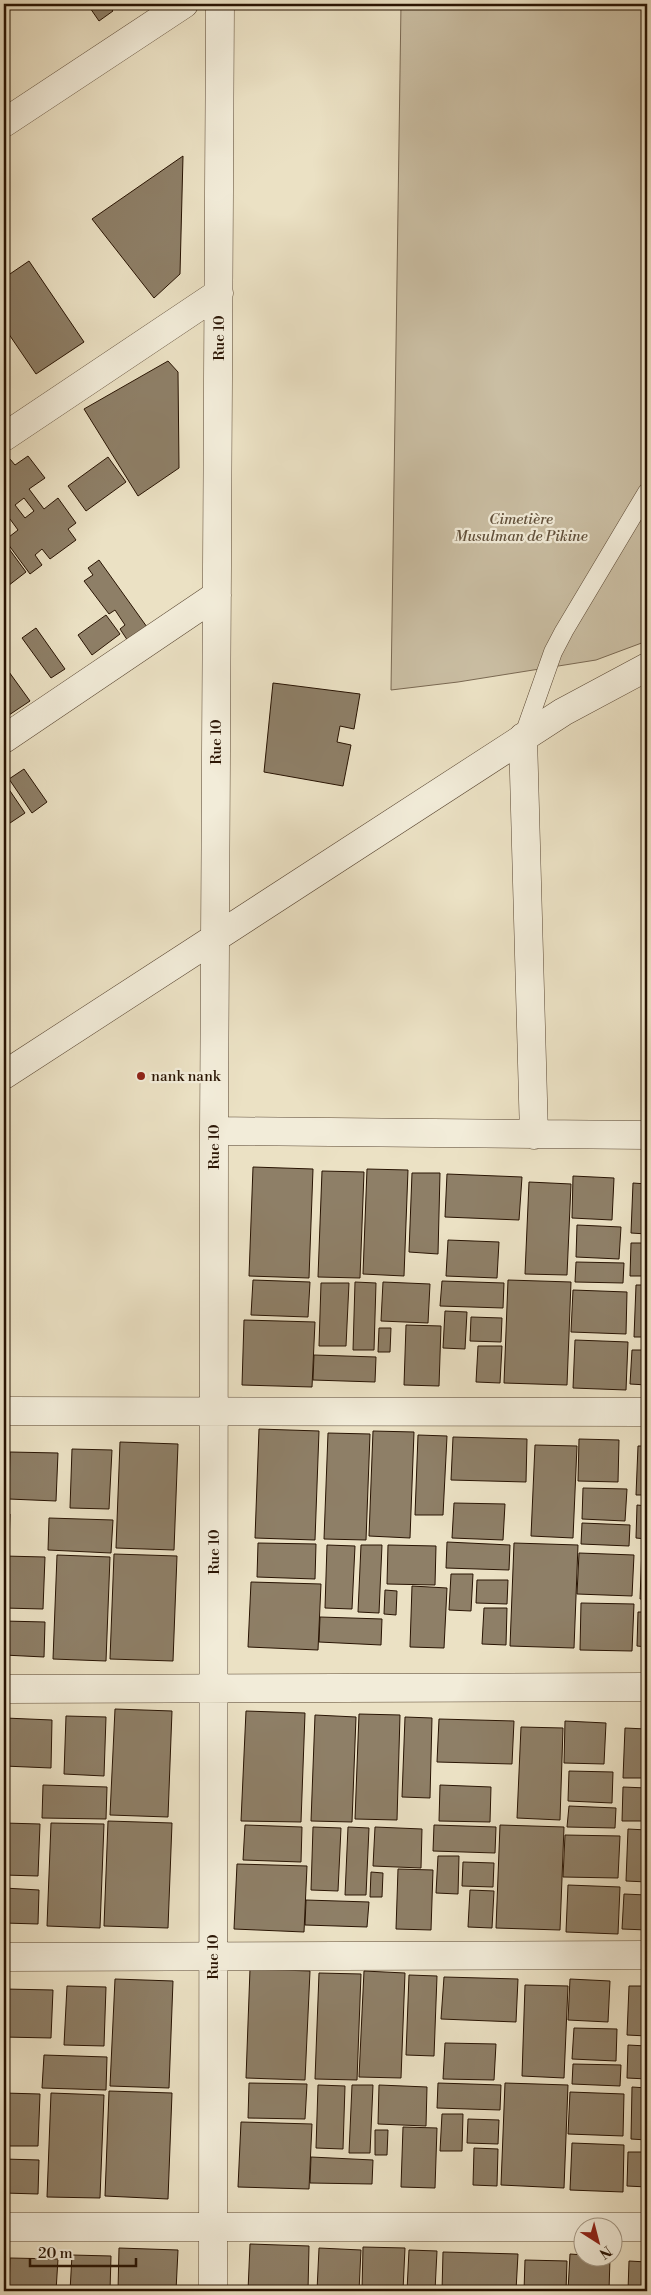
<svg xmlns="http://www.w3.org/2000/svg" width="651" height="2295" viewBox="0 0 651 2295" font-family="'Libre Bodoni',serif">
<style>
.green{fill:#cabea3;stroke:#7a6953}
.building{fill:#8e7f67;stroke:#291403;fill-rule:evenodd}
.lines{fill:none;stroke-linecap:round;stroke-linejoin:round}
.service-casing{stroke:#5a4733;stroke-width:19}
.minor-casing{stroke:#5a4733;stroke-width:29}
.tertiary-casing{stroke:#5a4733;stroke-width:29}
.service{stroke:#f2ecd9;stroke-width:18}
.minor{stroke:#f2ecd9;stroke-width:28}
.tertiary{stroke:#f2ecd9;stroke-width:28}
.poi-dot{fill:#8f2418;stroke:#f2ecd9;stroke-width:2}
.labels{text-anchor:middle;stroke-width:4.5;stroke-linejoin:round;paint-order:stroke}
.street-label{font-size:15px;fill:#291403;stroke:#f2ecd9}
.park-label{font-size:15px;font-style:italic;fill:#61503b;stroke:#f2ecd9}
.poi-label{font-size:15px;fill:#291403;stroke:#f2ecd9;text-anchor:start}
</style>
<rect width="100%" height="100%" fill="#ebe1c4"/>
<filter id="stains"><feTurbulence type="fractalNoise" baseFrequency=".004" numOctaves="4"/><feColorMatrix values="0 0 0 0 .2 0 0 0 0 .09 0 0 0 0 .02 0 0 0 .5 -.17"/></filter>
<radialGradient id="worn" r=".72"><stop offset=".6" stop-color="#630" stop-opacity="0"/><stop offset="1" stop-color="#630" stop-opacity=".3"/></radialGradient>
<!-- green -->
<path class="green" d="M401 4H647V641L596 660 458 682 391 690Z"/>
<!-- building -->
<path class="building" d="M90 4H107L113 11 99 21 88 5Z
M183 156 180 274 154 298 92 219Z
M29 261 84 342 36 374 4 327V278Z
M168 361 178 372 179 468 138 496 84 409Z
M28 456 45 478 29 489 44 509 58 498 76 523 68 529 76 540 50 559 42 549 35 555 42 565 30 574 5 540 18 530 10 519 4 523V464L10 459 15 465ZM24 498 34 511 25 518 15 505Z
M108 457 126 482 86 511 68 486Z
M4 542 26 572 4 589Z
M99 560 147 627 128 641 120 629 125 625 115 610 109 614 84 581 93 575 88 568Z
M106 615 120 634 92 655 78 635Z
M36 628 65 669 51 678 22 638Z
M4 665 30 701 6 717 4 714Z
M273 683 360 694 354 729 340 726 337 742 351 745 343 786 264 772Z
M24 769 47 802 32 813 9 779Z
M6 785 25 813 4 827V787Z
M253 1167 313 1169 309 1278 249 1276Z
M367 1169 408 1170 404 1276 363 1274Z
M322 1171 364 1172 360 1278 318 1277Z
M412 1173H440L438 1254 409 1252Z
M447 1174 522 1177 519 1220 445 1217Z
M573 1176 614 1178 612 1220 572 1218Z
M529 1182 571 1184 567 1275 525 1274Z
M633 1183 647 1184V1234L631 1233Z
M577 1225 621 1227 619 1259 576 1257Z
M448 1240 499 1242 497 1278 446 1276Z
M631 1243H647V1276H630Z
M576 1262 624 1263 623 1283 575 1282Z
M253 1280 310 1282 308 1317 251 1315Z
M508 1280 571 1282 567 1385 504 1383Z
M442 1281 504 1283 503 1308 440 1306Z
M355 1282 376 1283 374 1350H353Z
M383 1282 430 1284 428 1323 381 1321Z
M321 1283H349L346 1346H319Z
M636 1285H647V1337H634Z
M573 1290 627 1292 626 1334 571 1332Z
M445 1311 467 1312 465 1349 443 1348Z
M471 1317 502 1318 501 1342 470 1341Z
M244 1320 315 1322 312 1387 242 1385Z
M406 1325 441 1326 439 1386 404 1385Z
M379 1328H391L390 1352H378Z
M575 1340 628 1342 626 1390 573 1388Z
M478 1346H502L500 1383 476 1382Z
M632 1350H647V1385L630 1384Z
M314 1355 376 1357 375 1382 313 1380Z
M259 1429 319 1431 315 1540 255 1538Z
M373 1431 414 1432 410 1538 369 1536Z
M328 1433 370 1434 366 1540 324 1539Z
M418 1435 447 1436 443 1515H415Z
M453 1437 527 1439 526 1482 451 1480Z
M579 1439 619 1440 618 1482 578 1481Z
M120 1442 178 1444 174 1550 116 1548Z
M535 1445 577 1446 573 1538 531 1536Z
M638 1446H647V1495H636Z
M72 1449 112 1450 109 1509 70 1508Z
M10 1452 58 1453 56 1501 9 1499Z
M583 1488 627 1489 625 1521 582 1519Z
M454 1503 505 1504 503 1540 452 1538Z
M637 1505 647 1506V1539L636 1538Z
M4 1514H10L9 1547H4Z
M49 1518 113 1520 111 1553 48 1550Z
M582 1523 630 1525 629 1546 581 1544Z
M447 1542 510 1545 509 1570 446 1568Z
M258 1543 316 1544 315 1579 257 1577Z
M514 1543 578 1545 574 1648 510 1646Z
M327 1545 355 1546 352 1609 325 1608Z
M361 1545H382L379 1613 358 1612Z
M388 1545 436 1546 435 1585 387 1584Z
M642 1547H647V1599H640Z
M579 1553 634 1555 632 1596 577 1594Z
M114 1554 177 1556 173 1661 110 1659Z
M57 1555 110 1557 106 1661 53 1659Z
M4 1556 45 1557 43 1609 4 1608Z
M451 1574H473L471 1611 449 1610Z
M477 1580H508L507 1604 476 1603Z
M251 1582 321 1584 318 1650 248 1647Z
M412 1586 447 1588 444 1648 410 1647Z
M385 1590 397 1591 396 1615 384 1614Z
M581 1603 634 1604 632 1651 580 1650Z
M484 1608H507L506 1645 482 1644Z
M638 1612H647V1647L637 1646Z
M320 1617 382 1619 381 1645 319 1642Z
M4 1621 45 1622 44 1657 4 1655Z
M115 1709 172 1711 168 1817 110 1815Z
M246 1711 305 1713 301 1822 241 1821Z
M359 1714 400 1715 397 1820 355 1819Z
M315 1715 356 1717 352 1822 311 1821Z
M66 1716 106 1717 104 1776 64 1774Z
M405 1717 432 1718 430 1798 402 1797Z
M5 1718 52 1720 51 1768 4 1766Z
M439 1719 514 1721 512 1764 437 1762Z
M565 1721 606 1723 604 1764 564 1763Z
M521 1727 563 1728 560 1820 517 1818Z
M625 1728 646 1729 644 1778H623Z
M569 1771 613 1772 612 1803 568 1801Z
M43 1785 107 1787 106 1819 42 1818Z
M440 1785 491 1787 490 1822 439 1821Z
M623 1787 647 1788V1821H622Z
M569 1806 616 1808 615 1828 567 1827Z
M108 1821 172 1823 168 1928 104 1926Z
M4 1823 40 1824 38 1876 4 1875Z
M51 1823 104 1824 100 1928 47 1926Z
M245 1825 302 1827 301 1862 243 1860Z
M434 1825 496 1827 495 1853 433 1851Z
M500 1825 564 1827 560 1930 496 1928Z
M313 1827 341 1828 338 1891 311 1890Z
M348 1827 369 1828 366 1895H345Z
M375 1827 422 1829 421 1868 373 1866Z
M628 1829 647 1830V1882L626 1881Z
M565 1835 620 1836 618 1878 563 1877Z
M438 1856H459L458 1894 436 1893Z
M463 1862 494 1863 493 1887 462 1886Z
M237 1864 307 1866 304 1932 234 1929Z
M398 1869 433 1870 431 1930 396 1929Z
M371 1872 383 1873 382 1897H370Z
M568 1885 620 1887 618 1934 566 1932Z
M4 1888 39 1890 38 1924 4 1923Z
M470 1890 494 1891 492 1928 468 1927Z
M624 1894 647 1895V1930L622 1929Z
M306 1900 369 1902 367 1927 305 1925Z
M250 1969 310 1971 305 2080 246 2078Z
M364 1971 405 1973 401 2078 359 2077Z
M319 1973 361 1974 357 2080 315 2079Z
M409 1975 437 1976 434 2056 406 2055Z
M444 1977 518 1979 516 2022 441 2019Z
M115 1979 173 1981 169 2088 110 2086Z
M570 1979 610 1981 608 2022 568 2020Z
M525 1985 568 1986 564 2078 522 2076Z
M67 1986 106 1987 104 2046 64 2045Z
M629 1986H647V2036L627 2035Z
M5 1989 53 1990 51 2038 4 2037Z
M574 2028 617 2029 616 2061 572 2059Z
M445 2043 496 2044 494 2080 443 2079Z
M628 2045 647 2046V2079L627 2078Z
M44 2055 107 2057 106 2090 42 2088Z
M573 2064 621 2065 620 2086 572 2084Z
M249 2083 307 2084 305 2119 248 2118Z
M438 2083 501 2085 500 2110 437 2108Z
M505 2083 568 2085 564 2188 501 2185Z
M318 2085 345 2086 343 2149 316 2148Z
M352 2085H373L370 2153H349Z
M379 2085 427 2087 426 2126 378 2124Z
M632 2087 647 2088V2140L631 2139Z
M109 2091 172 2093 168 2199 105 2196Z
M570 2092 624 2094 623 2136 568 2134Z
M4 2093 40 2094 38 2146H4Z
M51 2093 104 2095 100 2198 47 2197Z
M442 2114H463L462 2151H440Z
M468 2119 499 2120 498 2144 467 2143Z
M241 2122 312 2124 309 2189 238 2187Z
M403 2127 437 2128 435 2188 401 2187Z
M375 2130H388L387 2155H375Z
M572 2143 624 2145 623 2192 570 2190Z
M474 2148 498 2149 497 2186 473 2185Z
M628 2152H647V2187L627 2186Z
M311 2157 373 2160 372 2184 310 2183Z
M4 2159 39 2160 38 2194 4 2193Z
M250 2244 309 2246 308 2291H248Z
M363 2247 405 2248 403 2291H362Z
M119 2248 178 2250 176 2291H118Z
M319 2248 361 2250 359 2291H317Z
M409 2250 437 2251 435 2291H407Z
M443 2252 518 2254 516 2291H442Z
M570 2254 584 2255V2258H610L609 2291H568Z
M72 2255 111 2256 110 2291H70Z
M10 2258 58 2259 56 2291H9Z
M525 2260 567 2261 566 2291H524Z
M629 2261 647 2262V2291H628Z"/>
<g class="lines">
<defs>
<path id="service" d="M523 737 553 652 564 631 647 492"/>
<path id="minor" d="M4 123 184 4
M4 437 219 293
M523 737 534 1135
M4 739 217 595
M214 1131 647 1135
M4 1411 647 1412
M4 1689 647 1687
M4 1957 647 1955
M4 2227H647
M213 2291 214 1131 220 4"/>
<path id="tertiary" d="M4 1075 563 712 647 667"/>
</defs>
<!-- service casing -->
<use href="#service" class="service-casing"/>
<!-- minor casing -->
<use href="#minor" class="minor-casing"/>
<!-- tertiary casing -->
<use href="#tertiary" class="tertiary-casing"/>
<!-- service -->
<use href="#service" class="service"/>
<!-- minor -->
<use href="#minor" class="minor"/>
<!-- tertiary -->
<use href="#tertiary" class="tertiary"/>
</g>
<!-- markers -->
<circle class="poi-dot" cx="141" cy="1076" r="5"/>
<g class="labels">
<!-- street labels -->
<g class="street-label">
<text transform="translate(219 338) rotate(-90)" y="5">Rue 10</text>
<text transform="translate(216 742) rotate(-90)" y="5">Rue 10</text>
<text transform="translate(214 1147) rotate(-90)" y="5">Rue 10</text>
<text transform="translate(214 1552) rotate(-90)" y="5">Rue 10</text>
<text transform="translate(213 1957) rotate(-90)" y="5">Rue 10</text>
</g>
<!-- park labels -->
<g class="park-label">
<text x="521" y="524">Cimetière<tspan x="521" dy="17">Musulman de Pikine</tspan></text>
</g>
<!-- poi labels -->
<g class="poi-label">
<text x="151" y="1081">nank nank</text>
</g>
</g>
<!-- margin -->
<rect width="651" height="2295" fill="none" stroke="#ebe1c4" stroke-width="20"/>
<rect x="5" y="5" width="641" height="2285" fill="none" stroke="#291403" stroke-width="2.5"/>
<rect x="10" y="10" width="631" height="2275" fill="none" stroke="#291403"/>
<!-- north arrow -->
<g transform="translate(598 2242) rotate(144)"><circle r="24" fill="#f2ecd9" stroke="#a29683"/>
<path d="M0-4L9 19L0 12L-9 19Z" fill="#8f2418"/>
<text y="-8" font-size="14" font-weight="bold" text-anchor="middle" fill="#291403">N</text>
</g>
<!-- scale -->
<path d="M30 2258v8h106v-8" fill="none" stroke="#291403" stroke-width="2.5"/>
<text x="38" y="2258" font-size="15" fill="#291403" stroke="#f2ecd9" stroke-width="4" paint-order="stroke">20 m</text>
<rect width="100%" height="100%" filter="url(#stains)"/>
<rect width="100%" height="100%" fill="url(#worn)"/>
</svg>
